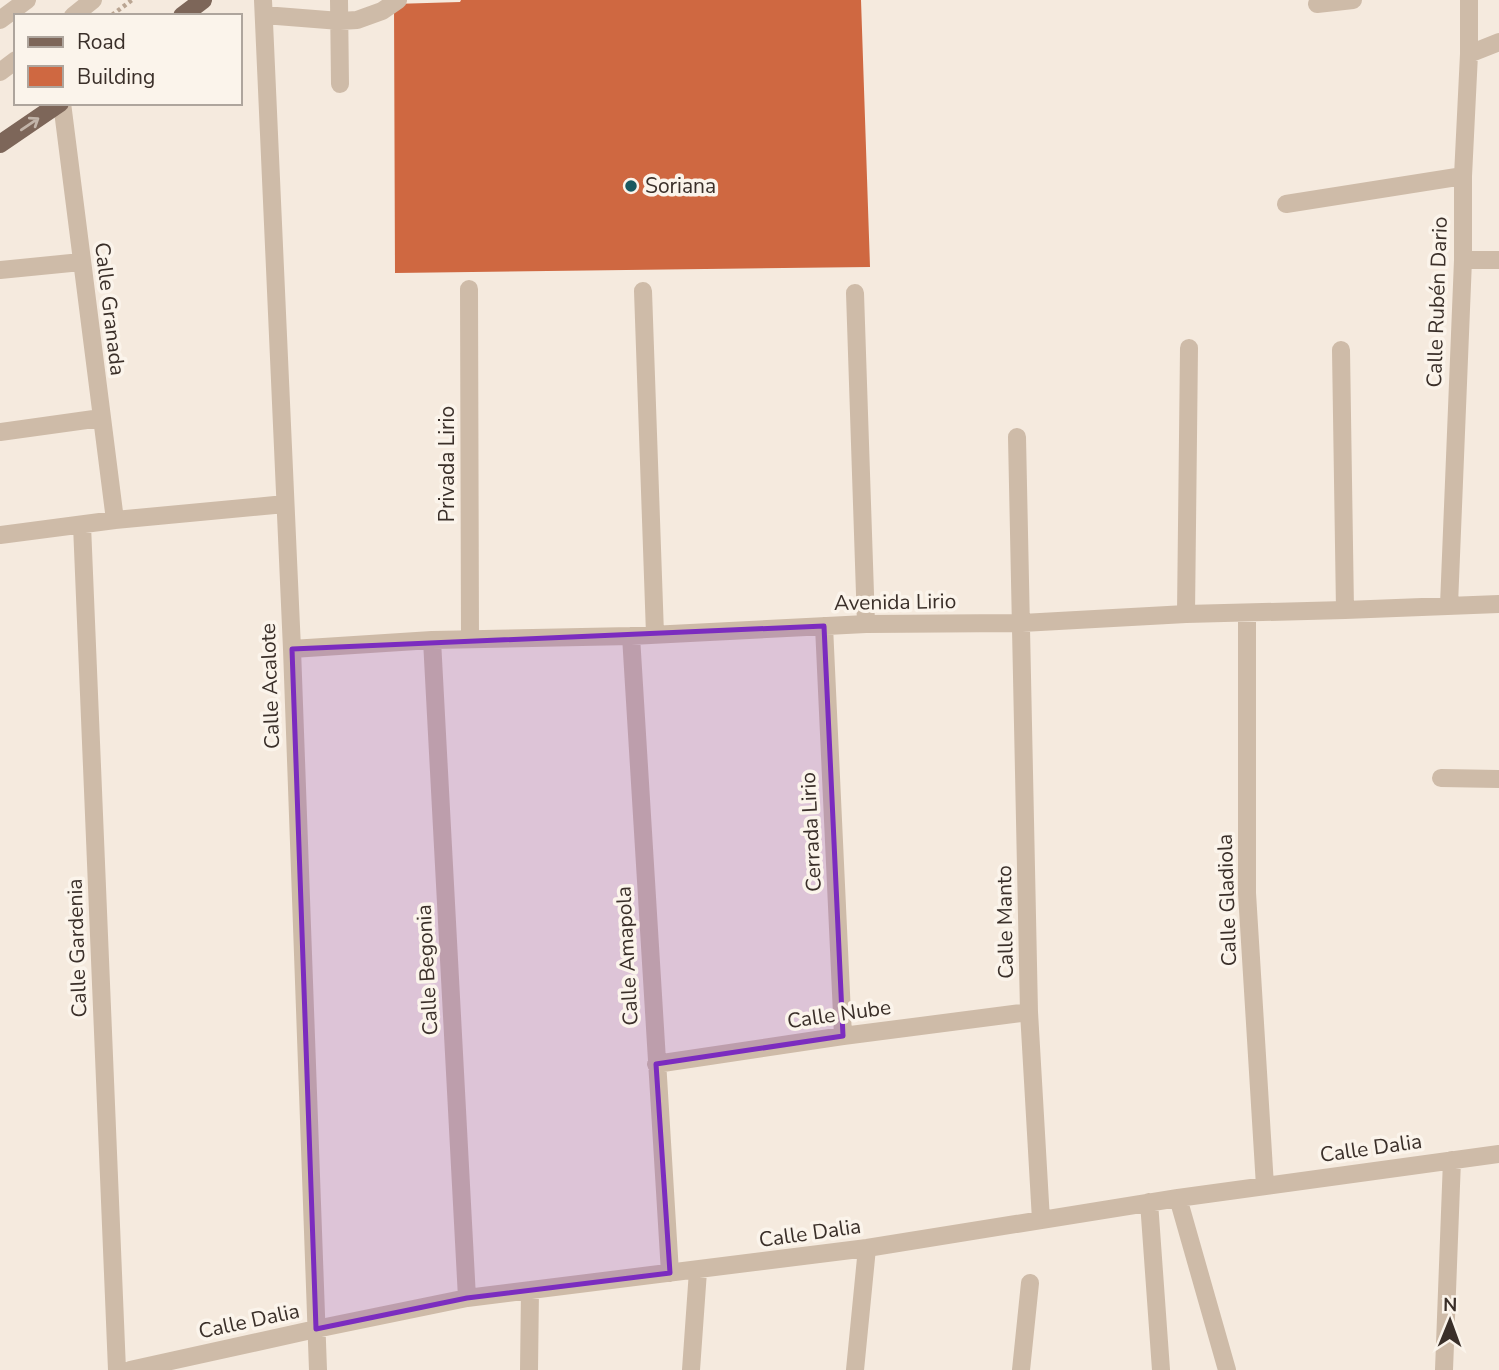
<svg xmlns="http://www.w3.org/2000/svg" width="1499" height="1370" viewBox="0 0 1499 1370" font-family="'Nunito Sans',sans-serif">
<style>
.building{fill:#cf6841}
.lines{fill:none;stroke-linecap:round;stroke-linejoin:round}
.path{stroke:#baa592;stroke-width:4.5;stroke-dasharray:3.5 3.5;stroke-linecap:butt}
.minor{stroke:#cebba8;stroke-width:18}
.major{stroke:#7d6659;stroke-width:18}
.oneway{stroke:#c2b4a9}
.marked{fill:#7b2cbf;fill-opacity:0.2;stroke:#7b2cbf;stroke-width:5;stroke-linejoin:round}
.poi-dot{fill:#1a5960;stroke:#fbf4eb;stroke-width:2.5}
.labels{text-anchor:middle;stroke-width:7;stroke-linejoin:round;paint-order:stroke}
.poi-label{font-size:21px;fill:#3a2f29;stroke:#fbf4eb;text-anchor:start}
.street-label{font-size:21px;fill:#3a2f29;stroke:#fbf4eb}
</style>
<rect width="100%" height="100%" fill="#f5eade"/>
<!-- building -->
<path class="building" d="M461 0H861L870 267 395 273 394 4 460 2Z"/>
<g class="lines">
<!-- path -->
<path class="path" d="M112 15 132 0"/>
<!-- minor -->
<path class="minor" d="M263 0 292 649 318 1370
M339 0 340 84
M1317 4 1353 0
M264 15 340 21 357 20 382 11 398 0
M73 16 93 0
M0 20 27 0
M1469 54 1499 42
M0 72 16 60
M62 103 115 520
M1286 204 1463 176
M1463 260H1499
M0 270 81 262
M469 289 470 639
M643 291 655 634
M855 293 866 624
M1341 350 1345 610
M0 432 101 418
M1017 437 1029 1012 1041 1220
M82 525 117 1370
M0 535 115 520 285 504
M1449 605 1463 260V176L1469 54V0
M1247 613V893L1265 1186
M1186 614 1189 348
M824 626 843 1036
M631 636 670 1273
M432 640 467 1298
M292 649 432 640 631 636 866 624 1022 623 1186 614 1345 610 1499 604
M1441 778 1499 779
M656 1064 843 1036 1029 1012
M1178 1198 1227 1370
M1149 1202 1161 1370
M130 1370 316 1329 467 1298 867 1248 1178 1198 1499 1154
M529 1370 530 1290
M691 1370 698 1271
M855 1370 867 1248
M1021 1370 1030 1283
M1444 1370 1452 1160"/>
<!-- major -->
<path class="major" d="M182 16 203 0
M0 144 60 103"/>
</g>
<!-- one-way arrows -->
<defs><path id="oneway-shaft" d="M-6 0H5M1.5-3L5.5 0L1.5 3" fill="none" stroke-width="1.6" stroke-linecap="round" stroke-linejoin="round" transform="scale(1.75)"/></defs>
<use class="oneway" href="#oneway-shaft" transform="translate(30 124) rotate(-34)"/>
<!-- marked area -->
<path class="marked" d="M824 626 843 1036 656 1064 670 1273 467 1298 316 1329 292 649Z"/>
<!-- markers -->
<circle class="poi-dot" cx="631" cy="186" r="7"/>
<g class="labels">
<!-- poi labels -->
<g class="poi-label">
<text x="645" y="193">Soriana</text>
</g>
<!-- street labels -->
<g class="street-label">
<text transform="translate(1437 302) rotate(-88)" y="7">Calle Rubén Dario</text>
<text transform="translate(110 309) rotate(83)" y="7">Calle Granada</text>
<text transform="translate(447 464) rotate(-90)" y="7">Privada Lirio</text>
<text transform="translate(895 602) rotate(-1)" y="7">Avenida Lirio</text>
<text transform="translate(270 686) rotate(-92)" y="7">Calle Acalote</text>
<text transform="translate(811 832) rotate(-93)" y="7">Cerrada Lirio</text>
<text transform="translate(1227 900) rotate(-92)" y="7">Calle Gladiola</text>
<text transform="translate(1005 922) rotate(-91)" y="7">Calle Manto</text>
<text transform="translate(77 948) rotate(-92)" y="7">Calle Gardenia</text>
<text transform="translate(627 956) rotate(-93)" y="7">Calle Amapola</text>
<text transform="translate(427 970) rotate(-93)" y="7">Calle Begonia</text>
<text transform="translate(839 1014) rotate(-8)" y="7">Calle Nube</text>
<text transform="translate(1371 1148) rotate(-8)" y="7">Calle Dalia</text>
<text transform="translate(810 1233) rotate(-8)" y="7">Calle Dalia</text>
<text transform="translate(249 1321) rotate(-12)" y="7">Calle Dalia</text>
</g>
</g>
<!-- legend -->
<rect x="14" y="14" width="228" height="91" fill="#fbf4eb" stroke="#aea59d" stroke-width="2"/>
<rect x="28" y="37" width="35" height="10" fill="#7d6659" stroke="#aea59d" stroke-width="2"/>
<text x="77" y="49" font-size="21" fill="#3a2f29">Road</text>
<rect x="28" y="66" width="35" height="21" fill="#cf6841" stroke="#aea59d" stroke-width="2"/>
<text x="77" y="84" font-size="21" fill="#3a2f29">Building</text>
<!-- north arrow -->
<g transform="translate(1450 1321) rotate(1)" stroke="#fbf4eb" stroke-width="5" paint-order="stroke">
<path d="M0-5L12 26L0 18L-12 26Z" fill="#3a2f29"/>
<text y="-10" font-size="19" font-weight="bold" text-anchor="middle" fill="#3a2f29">N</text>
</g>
</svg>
